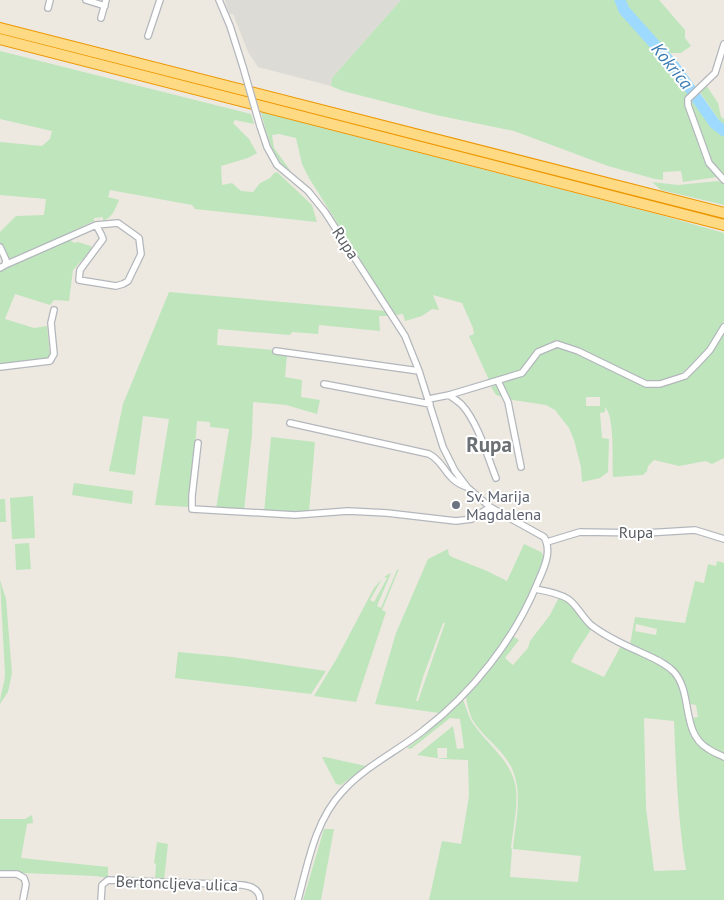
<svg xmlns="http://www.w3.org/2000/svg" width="724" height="900" viewBox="0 0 724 900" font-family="'PT Sans',sans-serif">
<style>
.industrial{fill:#dddbd5}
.green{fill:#bee5bc;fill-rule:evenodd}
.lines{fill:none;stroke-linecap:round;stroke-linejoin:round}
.river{stroke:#9edaff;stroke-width:11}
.minor-casing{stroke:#b3b7bc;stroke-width:8}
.motorway-casing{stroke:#ed9700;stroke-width:12}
.minor{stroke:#fff;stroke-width:5.5}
.motorway{stroke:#ffda85;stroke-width:10}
.minor-bridge-casing{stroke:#b3b7bc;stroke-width:8;stroke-linecap:butt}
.minor-bridge{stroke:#fff;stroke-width:5.5}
.worship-dot{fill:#6b7280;stroke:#fff;stroke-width:2}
.labels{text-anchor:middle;stroke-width:4;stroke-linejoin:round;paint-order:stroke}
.street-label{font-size:16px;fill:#595d62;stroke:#fff}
.worship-label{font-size:16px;fill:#5b616d;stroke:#fff;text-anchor:start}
.water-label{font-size:18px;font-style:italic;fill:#3a7bb3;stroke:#fff}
.district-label{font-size:21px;font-weight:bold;fill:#6a7074;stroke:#fff}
</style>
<rect width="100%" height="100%" fill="#ede9e0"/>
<!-- industrial -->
<path class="industrial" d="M225 0H401L332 78 331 86 258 67 248 52 233 14H229Z"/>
<!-- green -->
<path class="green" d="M401 0H616L623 15 660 57 708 120 724 136V176L683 182 681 171 663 172V180L655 179 608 166 514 131 436 115 343 91 331 86 332 78Z
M623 0H659L685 30V38L691 46 681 53H667L627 8Z
M0 51 251 114 254 124 235 120 233 123 249 139 257 153 248 158 221 166 222 185 232 183 241 191 253 192 260 183 270 178 274 173 277 172 312 205 317 222 195 209 192 205 110 190 108 197 119 200C115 209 113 217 103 221V217L94 218V221L13 259 9 258 0 242V232L16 216 44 215 46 199 0 195V142L42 146 50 139 52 131 0 119Z
M706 85 718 103 721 117 724 119V127L699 91Z
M261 112 664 216 724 233V321C703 360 688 380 641 384L645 387C684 388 707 364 724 332V458L712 464 706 461 679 466 654 460 648 466 647 471 643 475 613 477C612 461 615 417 605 407V412L600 413 602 438 609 439 608 472 600 478 582 482 581 467 574 440 569 428 555 410 546 405 513 400 496 395 491 387 507 380V377C500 375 496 380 489 380L469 336 474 334 473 328 462 303 433 295 439 310 432 309 422 316 405 321 403 314 395 315 309 178 302 164 296 138 279 134 272 135 274 148 290 170 288 171C271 155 267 135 261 112ZM586 397H600V406H586Z
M718 181 724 184V205L661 190 652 182 678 185Z
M70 240 72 241 74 243 78 242 91 246 92 249 73 270 69 301 54 300 50 305 15 294 5 319 34 328 47 326 50 355 47 359 0 365V271Z
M169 292 386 311 389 316H379L380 331 319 325 318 334 292 332 290 335 218 329 217 345 274 350V354L287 355 285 377 302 380 301 397 320 400 317 414 286 405 253 402 252 434 244 511 216 509 229 429 210 427V422L197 421 191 504 189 507 155 505 169 419 143 416 135 475 109 471 123 404Z
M271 437 315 442 309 512 264 513Z
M74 483 133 491 132 504 72 495Z
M33 496 35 538 12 539 10 498Z
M0 499H5L6 522H0Z
M29 543 31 569 16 570 15 544Z
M524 544 541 552 543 555C543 562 539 570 536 577 517 629 480 676 439 713L375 704 396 633 428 559 448 549 449 555 452 557 487 571 507 581ZM443 623H445L418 701H416L423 677Z
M717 561 724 563V755C707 748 696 737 692 718L698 717 696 705 690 704 684 684 679 674 630 645 635 617 685 623 695 581 704 583 708 564 716 566ZM636 624 657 629 656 635 635 631Z
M399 569 382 610 386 612 356 702 314 696 337 658 374 588 382 579 370 600 374 602 387 578 384 577 391 573 377 606 381 608 397 570Z
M0 580 6 599 12 673 8 692 0 704C0 693 5 684 5 674Z
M559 597C573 603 581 618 592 628L575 654 571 662 604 677 621 646C635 652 662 661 672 673 699 704 669 739 724 759V900H429L442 841 461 844 469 796 468 760 443 759 417 755 453 726 457 749 464 748 460 719 450 718 411 749 407 748 428 732 463 700C467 709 468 717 474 725 489 746 512 761 516 789 518 808 513 829 511 848L512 849 510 877 578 882 581 856 513 849C515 823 523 796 513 771 505 750 483 738 472 719 469 712 467 704 466 697L493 664 513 636 519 640 505 658 513 665 528 648 530 641 550 615ZM644 718 674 721C676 771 678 820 686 870L654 871 646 808ZM437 748H447V758H438Z
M178 652 232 657 326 671 311 694 175 678Z
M322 757H325L366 766 341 785 336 784Z
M32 815 33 823 27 824 21 858 108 867V878L96 876 0 872V819H25Z
M324 829H334L321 900H303Z
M157 842 168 844 164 880H155L156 864 154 863Z"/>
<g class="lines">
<!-- river -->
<path class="river" d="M620 0 624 10 674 66 715 124 724 131"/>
<defs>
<path id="minor" d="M86 0 105 6
M219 0 230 26 243 67
M48 8 50 0
M101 18 106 0
M148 36 160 0
M724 44 715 73 688 99V105L709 163 724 180
M260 126 267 147 277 165 308 191 325 212 405 336 419 371 443 447 455 471 467 487 490 507 544 537C553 552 543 570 537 584 514 640 472 693 424 730 398 751 365 766 342 792 315 821 308 863 298 900
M0 247 6 260 5 265 0 268
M5 265 96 225 101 234 103 239 80 270 79 280 116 286 123 284 128 281 141 254 139 238 118 223 96 225
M276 351 419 371
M0 367 50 361 54 354 51 323 54 310
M498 381 508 402 521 467
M324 384 430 404
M449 395C453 398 458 401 462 405 478 423 487 455 496 478
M429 399 449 395 522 373 538 352 557 344 578 351 646 384H660L685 376 695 366 710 350 724 327
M290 423 429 454C445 462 446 481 467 487
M198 443 192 496V509L295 515 348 511 387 513 456 521 472 519 490 507
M547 542 580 532 646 533 695 530 724 539
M535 589C546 591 559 593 568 599 577 605 582 617 591 625 605 636 622 644 638 651 650 657 665 662 674 672 693 693 681 732 707 748 712 752 718 754 724 757
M0 874H17L24 878 26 884 23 900
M101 900 102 885 108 880 242 885C251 886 260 889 260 900"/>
<path id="motorway" d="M0 28 724 213
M0 39 724 225"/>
</defs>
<!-- minor casing -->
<use href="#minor" class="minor-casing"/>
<!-- motorway casing -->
<use href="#motorway" class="motorway-casing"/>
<!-- minor -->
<use href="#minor" class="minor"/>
<!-- motorway -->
<use href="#motorway" class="motorway"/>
<defs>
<path id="minor-bridge" d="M243 67 260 126"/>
</defs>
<!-- minor-bridge casing -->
<use href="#minor-bridge" class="minor-bridge-casing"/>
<!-- minor-bridge -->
<use href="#minor-bridge" class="minor-bridge"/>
</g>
<!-- markers -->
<circle class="worship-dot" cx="456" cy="505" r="5"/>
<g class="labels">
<!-- street labels -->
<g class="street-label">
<text transform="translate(346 243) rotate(57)" y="6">Rupa</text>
<text x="636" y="538">Rupa</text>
<text transform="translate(177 883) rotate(2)" y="6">Bertoncljeva ulica</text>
</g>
<!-- worship labels -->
<g class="worship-label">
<text x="466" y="502">Sv. Marija<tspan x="466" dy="18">Magdalena</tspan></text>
</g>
<!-- water labels -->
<g class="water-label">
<text transform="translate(672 66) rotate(51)" y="6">Kokrica</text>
</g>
<!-- district labels -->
<g class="district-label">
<text x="489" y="452">Rupa</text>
</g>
</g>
</svg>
